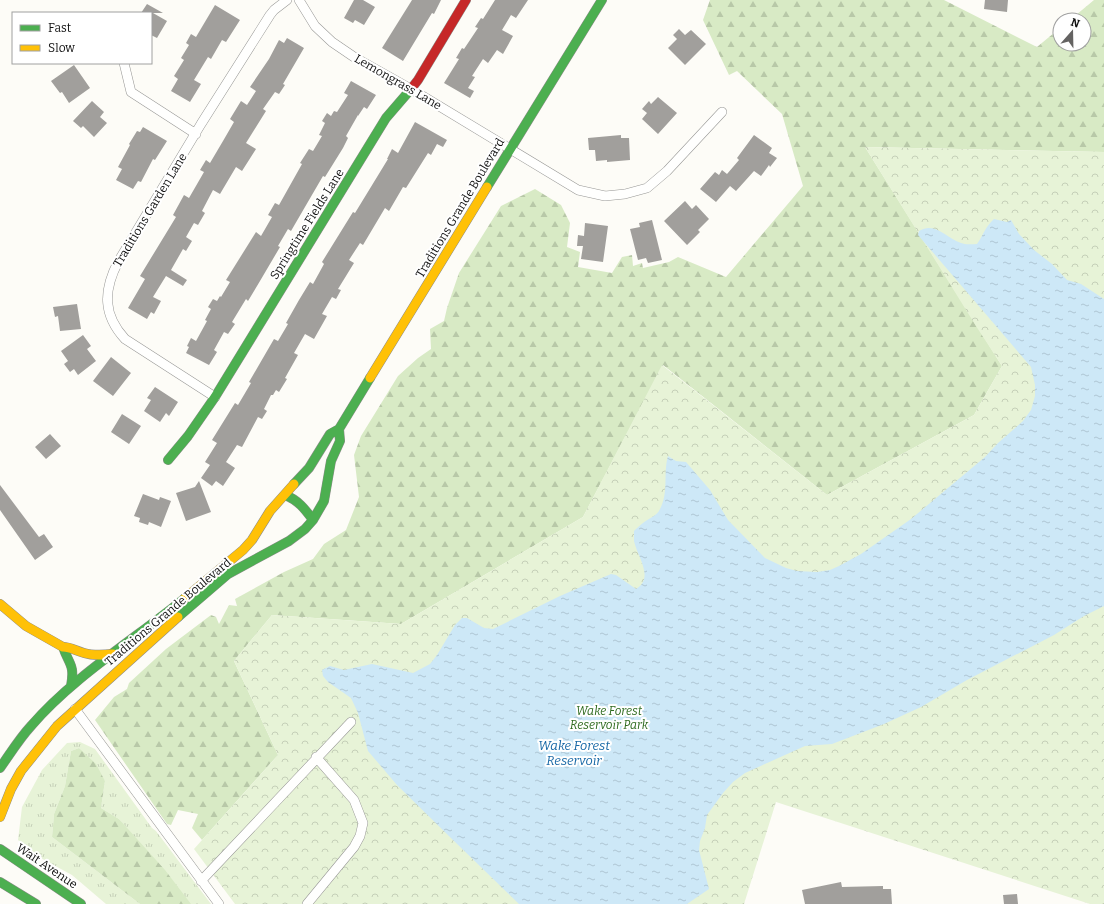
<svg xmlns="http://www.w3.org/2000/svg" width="1104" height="904" viewBox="0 0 1104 904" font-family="Bitter,serif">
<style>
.grass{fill:url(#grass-tufts)}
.forest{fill:url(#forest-firs)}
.park{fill:url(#park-crowns)}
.water{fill:url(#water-ripples)}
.building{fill:#a19f9c}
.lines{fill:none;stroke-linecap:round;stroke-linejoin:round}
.street-casing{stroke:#979795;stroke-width:10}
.fast-casing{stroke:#8e8d8b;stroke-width:10}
.slow-casing{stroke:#8e8d8b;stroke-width:10}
.jam-casing{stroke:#8e8d8b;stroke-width:10}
.street{stroke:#fffffe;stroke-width:9}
.fast{stroke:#4caf50;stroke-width:9}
.slow{stroke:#ffc107;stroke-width:9}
.jam{stroke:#c62828;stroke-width:9}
.labels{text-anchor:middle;stroke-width:4;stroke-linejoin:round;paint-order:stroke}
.street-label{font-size:12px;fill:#111;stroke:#fff}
.park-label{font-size:12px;font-style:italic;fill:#2f6b1f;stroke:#fff}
.water-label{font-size:13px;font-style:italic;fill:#1768a6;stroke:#fff}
</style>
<defs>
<pattern id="grass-tufts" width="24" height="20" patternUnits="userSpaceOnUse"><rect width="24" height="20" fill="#e7f3d7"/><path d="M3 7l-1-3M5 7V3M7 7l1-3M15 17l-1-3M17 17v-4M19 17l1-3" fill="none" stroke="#c5cfb8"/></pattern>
<pattern id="forest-firs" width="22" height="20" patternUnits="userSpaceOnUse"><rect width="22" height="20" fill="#d8eac5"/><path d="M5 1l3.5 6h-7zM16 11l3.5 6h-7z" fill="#b8c8a8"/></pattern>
<pattern id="park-crowns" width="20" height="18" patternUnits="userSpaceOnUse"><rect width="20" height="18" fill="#e7f3d7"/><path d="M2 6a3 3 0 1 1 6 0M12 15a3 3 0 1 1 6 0" fill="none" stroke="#c5cfb8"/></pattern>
<pattern id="water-ripples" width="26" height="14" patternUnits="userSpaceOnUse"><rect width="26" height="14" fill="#cde8f7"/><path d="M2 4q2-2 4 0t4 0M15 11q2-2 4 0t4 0" fill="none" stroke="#afc6d3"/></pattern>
</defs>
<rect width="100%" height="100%" fill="#fdfcf7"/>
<!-- grass -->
<path class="grass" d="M80 742 95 749 152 828 156 831 211 904H190L119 819 101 808 105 781 79 748 71 751 65 786 54 814 52 837 140 904H106L72 875 39 857 18 840 22 807 42 770 67 743Z"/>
<!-- forest -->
<path class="forest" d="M710 0H944L1037 47 1060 28V44H1084V20H1070L1094 0H1104V152L865 147 1002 366 974 415 827 495 663 365 583 517 401 624 272 615 234 661 278 755 202 840 192 828 198 814 178 810 171 825 167 824 95 720 114 697 127 689 129 683 166 649 211 615 216 617 219 624 229 605 237 606 235 599 284 572 313 559 324 544 346 530 359 497 354 455 361 436 398 376 418 358 431 349 430 329 444 321 447 308 459 273 501 206 535 189 561 205 570 223 567 247 580 252 578 267 612 273 622 257 632 255 633 266 642 263 643 268 669 262 678 257 726 277 803 186 782 114 737 71 729 75 703 20Z
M79 748 96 764 105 781 101 808 119 819 165 870 191 904H140L52 837 54 814 65 786 71 751Z"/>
<!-- park -->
<path class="park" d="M865 147 1104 152V904H1090L776 802 744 904H235L194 849 278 755 234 661 272 615 401 624 583 517 662 365 827 495 974 415 1002 366 976 326Z"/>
<!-- water -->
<path class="water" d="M994 219 1007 222 1011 220 1019 234 1034 250 1052 264 1067 280 1081 284 1104 299V606L1084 616 1054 635 967 680 921 707 884 724 832 744 805 746 745 773 733 782 723 793 707 815 705 828 700 841 699 850 709 889 687 904H519L453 840 397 785 368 751 358 713 351 698 328 682 323 676 322 670 330 666 344 670 372 664 413 673 430 664 437 655 455 625 462 618H467L484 628 493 629 560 596 611 574 616 575 636 589C655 578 637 556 634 541 634 538 634 535 634 531 637 528 640 525 643 523 649 518 657 516 660 509 669 493 663 473 668 456L676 461 686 462 710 490 728 520 765 558 786 568 797 571 817 572 830 570 839 566 861 554 911 519 985 457 998 443 1023 421 1031 410 1035 396V385L1031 367 918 235 919 231C935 221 946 238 961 243 966 245 972 244 977 244 984 234 985 227 994 219Z"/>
<!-- building -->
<path class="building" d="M354 0H363L375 7 364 25 355 20 353 23 344 18Z
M412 0H441L434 14 432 13 403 61 382 48Z
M495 0H528L516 18 511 15 502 30 513 36 503 54 497 50 488 63 483 59 472 76 475 77 468 88 474 91 470 98 444 83 459 59 456 58 462 48 464 49 478 28 475 27 481 18 483 19Z
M985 0H1008L1007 12 984 9Z
M147 4 163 13H153L167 21 157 38 151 35V13H141Z
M215 5 240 20 226 42 222 40 211 59 208 57 194 80 201 84 190 102 171 91 178 79 174 76 184 60 181 58 189 45 186 43 191 34 196 37Z
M679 29 685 35 691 30 706 44 685 65 668 48 677 39 673 35Z
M287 38 304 48 283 84 285 85 279 94 275 92 263 109 266 111 246 143 256 149 242 171 236 167 220 194 213 190 202 211 205 213 198 225 194 223 186 237 192 241 186 251 183 249 171 270 187 280 183 286 166 276 153 297 161 301 154 314 151 312 147 319 128 308 145 279 140 276 176 217 173 215 184 195 189 198 204 172 200 170 206 160 210 163 223 141 234 122 230 119 241 101 247 105 256 91 250 87 269 59 279 40 284 43Z
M74 65 90 88 69 103 62 92 60 93 51 81Z
M351 81 376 95 367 109 364 107 358 116V115L346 136 348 138 343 148 325 177 323 176 291 231 288 229 278 246 280 247 260 281 248 301 246 299 232 322 235 324 228 334 224 332 214 350 217 352 209 365 186 353 189 347 187 346 191 338 196 341 207 321 205 320 211 309 208 307 213 299 217 301 220 296 221 297 230 282 226 280 256 232 261 236 272 217 268 215 275 203 279 205 302 164 300 163 309 149 313 151 322 136 319 135 325 123 322 121 327 113 331 116 334 111 337 112 348 95 344 93Z
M658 97 677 113 658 134 642 119 647 113 642 109 649 101 651 104Z
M92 101 104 112 100 117 107 123 94 137 83 126 81 128 73 121Z
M415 122 447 140 443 147 437 144 431 155 428 153 406 188 403 187 389 211 385 208 363 245 360 243 349 260 354 263 338 289 341 290 336 299 332 297 322 314 327 316 314 339 305 334 294 353 298 355 285 378 287 379 279 392 276 390 273 395H271L264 409 267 411 262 419 258 417 242 447 237 445 226 462 235 468 223 486 216 481 212 486 201 478 210 465 205 462 217 443 212 440 235 403 238 405 251 383 249 382 274 339 278 341 288 324 286 323 299 300 310 282 313 284 324 264 322 262 353 212 355 213 388 159H387L392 149 398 153Z
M143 127 167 141 155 160 153 159 141 182 138 181 133 189 116 180 122 169 118 167 130 145 129 144 137 131 140 132Z
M621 135V138H629L630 160 607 162V160L596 161 595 150H589L588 138Z
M754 135 772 148 769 153 777 158 770 167 769 165 761 176 754 171 736 191 730 186 716 202 700 189 715 172 719 175 722 170 727 174 739 160 737 158Z
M685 201 692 209 696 205 709 219 698 230 700 232 687 245 664 221Z
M652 220 662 260 648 263 646 258 638 260 630 229 640 227 639 223Z
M585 223 608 226 603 262 581 259 583 246H577L578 235 584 236Z
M77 304 81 329 60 331 58 316 55 317 53 307Z
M83 335 91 346 87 349 96 361 78 375 74 369 70 372 64 364 68 361 61 351Z
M111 357 131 373 113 396 93 381Z
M155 387 178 402 169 416 166 413 160 422 144 411 151 400 147 398Z
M122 414 141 426 129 444 111 432Z
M50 434 61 446 46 459 35 447Z
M199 481 211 512 186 521 176 493 195 487Z
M0 485 39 537 44 534 53 547 35 560 0 510Z
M143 494 159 500 160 497 171 501 161 527 149 522 148 525 139 522 140 518 134 516Z
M841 882 842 887 883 886V889H891L892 904H805L802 890Z
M1017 894 1018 904H1004L1003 895Z"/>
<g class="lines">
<defs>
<path id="street" d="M299 0 315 26 332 42 354 57 411 89 578 190 605 196 625 194 647 188 667 171 722 112
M124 63 131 92 196 134
M215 397 125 339C103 315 103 291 118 262L201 124 270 15 274 10 287 0
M75 709 219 904
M201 881 351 722
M307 904 354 847 360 836 363 823 354 800 316 757"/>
<path id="fast" d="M487 187 602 0
M168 460 188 436 215 397 386 118 411 89
M294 484 309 468 330 434 339 429
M285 495C298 500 305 509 313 520
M178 617 228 574 289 541 305 529 313 520 324 501 331 461 340 441 339 429 370 378
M63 647C69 665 75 664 71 686
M0 768C10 754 19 739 31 726 73 677 135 639 185 598
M0 849 81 904
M0 882 36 904"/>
<path id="slow" d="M370 378 487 187
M185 598 243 550 252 540 270 511 294 484
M0 604 26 626 63 647C71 647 76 651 84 653 94 656 103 655 113 654
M0 817 11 789 21 771 57 726 178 617"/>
<path id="jam" d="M411 89 418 80 466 0"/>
</defs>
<!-- street casing -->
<use href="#street" class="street-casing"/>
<!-- fast casing -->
<use href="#fast" class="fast-casing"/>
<!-- slow casing -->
<use href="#slow" class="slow-casing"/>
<!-- jam casing -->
<use href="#jam" class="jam-casing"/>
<!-- street -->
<use href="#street" class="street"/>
<!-- fast -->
<use href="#fast" class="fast"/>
<!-- slow -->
<use href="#slow" class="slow"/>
<!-- jam -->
<use href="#jam" class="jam"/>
</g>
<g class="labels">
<!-- street labels -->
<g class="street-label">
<text transform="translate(398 82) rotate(30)" y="4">Lemongrass Lane</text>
<text transform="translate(460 208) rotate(-59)" y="4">Traditions Grande Boulevard</text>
<text transform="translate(150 210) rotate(-59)" y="4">Traditions Garden Lane</text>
<text transform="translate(307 224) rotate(-58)" y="4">Springtime Fields Lane</text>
<text transform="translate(168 612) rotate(-40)" y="4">Traditions Grande Boulevard</text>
<text transform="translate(47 866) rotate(34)" y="4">Wait Avenue</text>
</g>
<!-- park labels -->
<g class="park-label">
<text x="609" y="715">Wake Forest<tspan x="609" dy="14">Reservoir Park</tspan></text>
</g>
<!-- water labels -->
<g class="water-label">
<text x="574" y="750">Wake Forest<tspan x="574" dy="15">Reservoir</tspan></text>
</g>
</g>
<!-- legend -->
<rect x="12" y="12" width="140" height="52" fill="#ffffff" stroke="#a0a0a0"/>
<rect x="20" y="25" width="20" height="6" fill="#4caf50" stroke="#a0a0a0"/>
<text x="48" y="32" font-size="12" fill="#111111">Fast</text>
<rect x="20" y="45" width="20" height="6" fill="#ffc107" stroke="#a0a0a0"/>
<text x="48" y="52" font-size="12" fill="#111111">Slow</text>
<!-- north arrow -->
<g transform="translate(1072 32) rotate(20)"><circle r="19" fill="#ffffff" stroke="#a0a0a0"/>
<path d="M0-3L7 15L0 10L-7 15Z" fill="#646362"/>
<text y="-6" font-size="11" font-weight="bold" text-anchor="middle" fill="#111111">N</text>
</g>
</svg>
